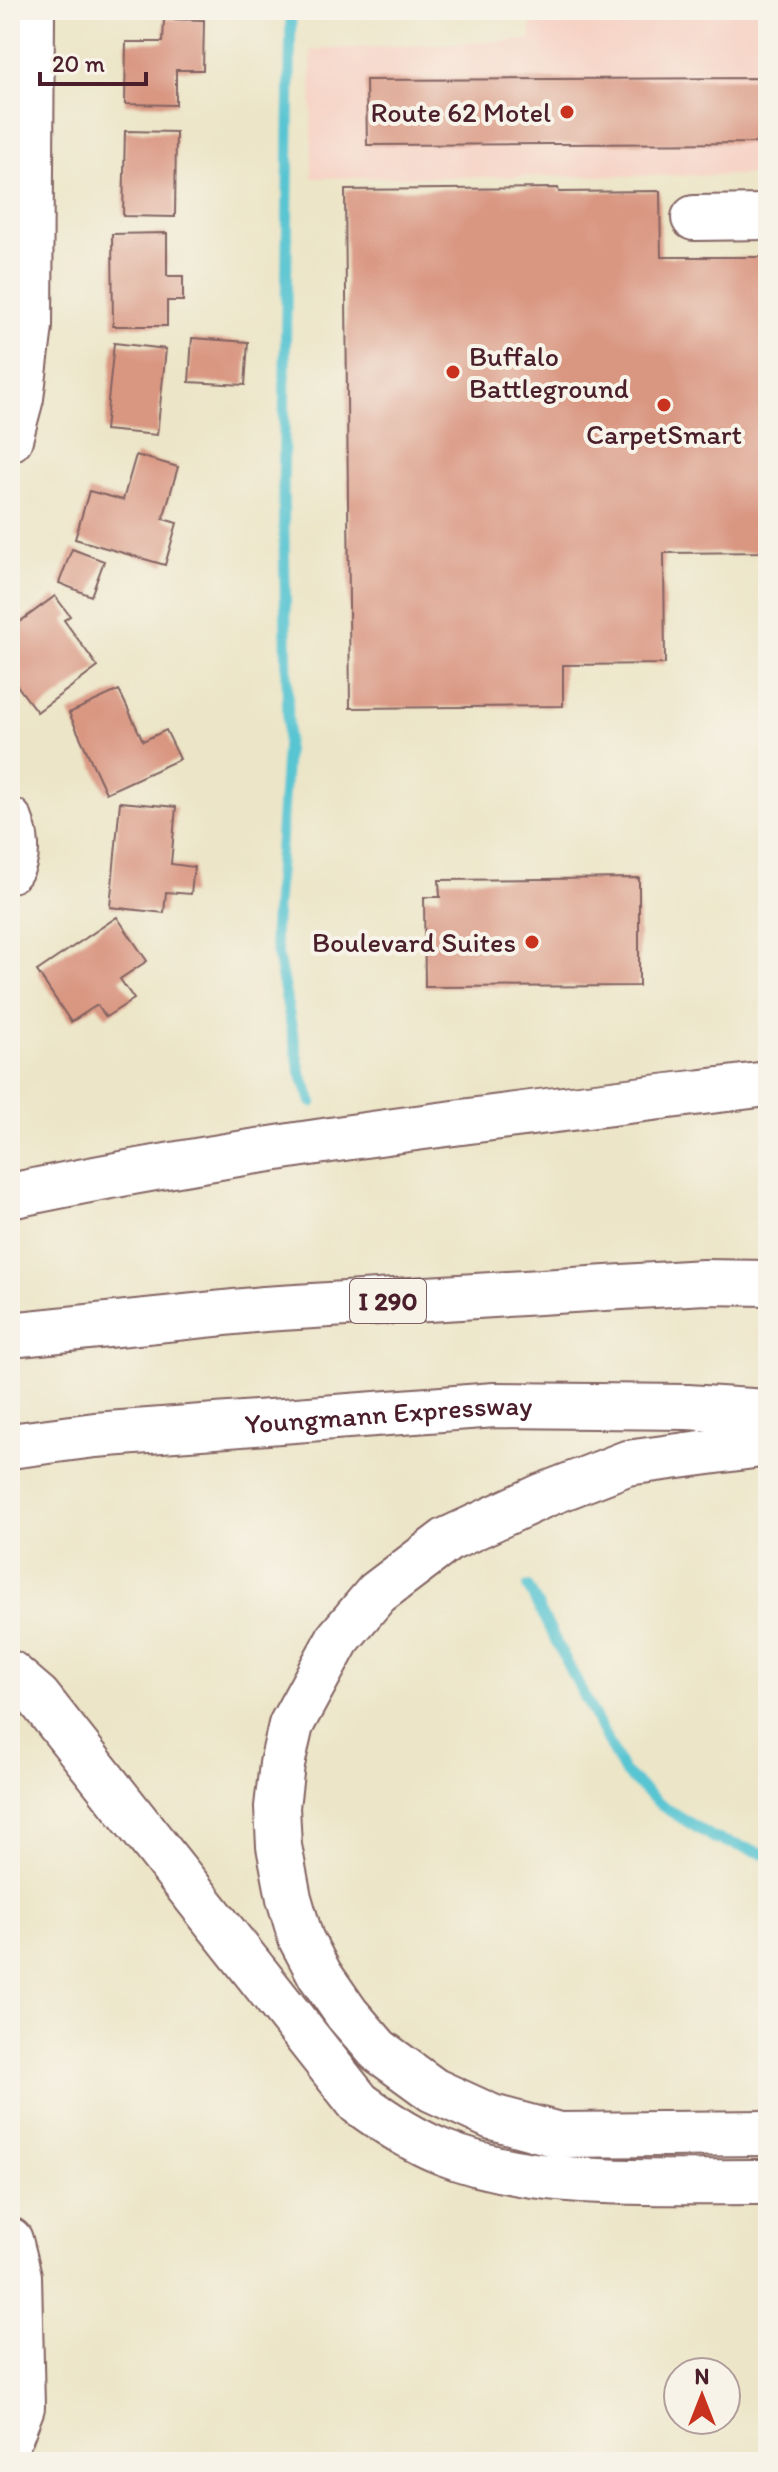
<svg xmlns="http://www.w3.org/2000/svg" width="778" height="2472" viewBox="0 0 778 2472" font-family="Itim,sans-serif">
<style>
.built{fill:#f6d2c4}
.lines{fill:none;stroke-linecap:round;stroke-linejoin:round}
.stream{stroke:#59c5d2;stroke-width:11}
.building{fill:#d99681}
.minor-casing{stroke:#836462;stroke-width:48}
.highway-casing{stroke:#836462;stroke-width:48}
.minor{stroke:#fff;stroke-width:44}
.highway{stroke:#fff;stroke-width:44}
.poi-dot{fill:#c8321e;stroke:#f7f3e8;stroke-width:3}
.labels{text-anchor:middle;stroke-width:8;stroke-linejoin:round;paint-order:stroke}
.shield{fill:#f7f3e8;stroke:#7e5f64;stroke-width:2}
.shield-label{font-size:26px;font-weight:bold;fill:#4a1f2b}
.poi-label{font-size:28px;fill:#4a1f2b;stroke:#f7f3e8;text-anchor:end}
.street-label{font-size:28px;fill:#4a1f2b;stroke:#f7f3e8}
</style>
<rect width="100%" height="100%" fill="#f7f3e8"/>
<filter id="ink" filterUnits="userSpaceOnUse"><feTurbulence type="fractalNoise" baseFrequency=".0125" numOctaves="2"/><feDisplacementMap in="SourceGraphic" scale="16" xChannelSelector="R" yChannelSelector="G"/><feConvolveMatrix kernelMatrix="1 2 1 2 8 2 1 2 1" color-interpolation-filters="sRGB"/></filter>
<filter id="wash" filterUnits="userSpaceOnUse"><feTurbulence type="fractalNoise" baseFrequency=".006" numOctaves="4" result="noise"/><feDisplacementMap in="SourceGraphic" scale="32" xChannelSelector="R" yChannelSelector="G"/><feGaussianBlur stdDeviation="1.8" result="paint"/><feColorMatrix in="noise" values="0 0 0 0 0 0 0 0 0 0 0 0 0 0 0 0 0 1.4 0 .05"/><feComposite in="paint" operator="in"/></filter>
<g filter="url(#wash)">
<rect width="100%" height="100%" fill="#ece5c7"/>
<!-- built -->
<path class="built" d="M531 10H768V175L312 178 311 50 531 40Z"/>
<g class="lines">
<!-- stream -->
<path class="stream" d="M291 10 283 491 288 725 274 936 300 1071 312 1102
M528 1587 623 1771 662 1806 714 1838 768 1855"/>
</g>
<g id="blocks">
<!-- building -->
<path class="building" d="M164 19 204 20 203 70H176V105L125 104 126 42H163Z
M768 78V143L367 145 366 80Z
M125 131 176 132 175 217 123 216Z
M558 188 559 192 660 191 661 257H768V552L664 553 665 664 563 665V706L350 708 345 190Z
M167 233V276H183V301H167V326H113L112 234Z
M192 338 248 342 245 385 189 382Z
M114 343 166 349 157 435 105 430Z
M136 455 178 467 163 519 177 523 165 565 75 539 89 491 123 500Z
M72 549 104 561 91 596 59 583Z
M55 596 70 616 64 620 98 667 37 712 10 676V629Z
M119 690 143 741 166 730 180 759 106 793 69 713Z
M120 802 176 807 171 864 194 867 191 894 166 892 164 913 110 907Z
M639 878V986L425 987 424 897H440L439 880Z
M117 917 147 961 120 979 134 999 106 1017 97 1005 71 1022 37 971Z
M10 987H18L15 1045H10Z"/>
</g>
</g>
<g filter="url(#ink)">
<use href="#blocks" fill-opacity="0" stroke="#836462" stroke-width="2"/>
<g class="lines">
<defs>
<path id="minor" d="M694 218 768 217
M10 439 21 398 30 326 32 10
M10 820C16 835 20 856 10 870
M10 2240 19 2276 22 2407 10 2438"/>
<g id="highway">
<path d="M10 1196C261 1143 514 1115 768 1084"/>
<path d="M10 1335 264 1309 704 1282 768 1283"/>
<path d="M768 1444 627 1463 542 1496 447 1540 377 1593 338 1639 291 1725 282 1764 277 1807 279 1846 289 1898 301 1939 320 1975 347 2014 378 2050 433 2090 492 2117 559 2135 768 2133"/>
<path id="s1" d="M10 1446 95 1435 495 1405 687 1407 768 1412"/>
<path d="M10 1673 38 1697 359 2103C385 2122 412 2140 442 2152 539 2191 665 2181 768 2182"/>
</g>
</defs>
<!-- minor casing -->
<use href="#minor" class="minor-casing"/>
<!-- highway casing -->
<use href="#highway" class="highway-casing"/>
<!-- minor -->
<use href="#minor" class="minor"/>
<!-- highway -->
<use href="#highway" class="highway"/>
</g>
</g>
<!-- markers -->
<g class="poi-dot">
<circle cx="567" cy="112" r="8"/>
<circle cx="453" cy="372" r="8"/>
<circle cx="664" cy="405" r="8"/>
<circle cx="532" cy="942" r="8"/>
</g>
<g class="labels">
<!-- shield labels -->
<rect class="shield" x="350" y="1279" width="76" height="44" rx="6"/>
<g class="shield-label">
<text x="388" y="1310">I 290</text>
</g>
<!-- poi labels -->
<g class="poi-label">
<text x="551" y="122">Route 62 Motel</text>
<text x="469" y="366" text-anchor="start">Buffalo<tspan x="469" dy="32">Battleground</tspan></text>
<text x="664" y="444" text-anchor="middle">CarpetSmart</text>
<text x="516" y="952">Boulevard Suites</text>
</g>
<!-- street labels -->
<g class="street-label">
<text dy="10" stroke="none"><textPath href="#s1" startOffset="380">Youngmann Expressway</textPath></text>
</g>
</g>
<!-- margin -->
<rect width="778" height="2472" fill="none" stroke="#f7f3e8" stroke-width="40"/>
<!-- north arrow -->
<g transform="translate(702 2396)"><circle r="38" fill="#f7f3e8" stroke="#b29e9c" stroke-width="2"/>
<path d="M0-6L14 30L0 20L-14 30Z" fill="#c8321e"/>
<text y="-12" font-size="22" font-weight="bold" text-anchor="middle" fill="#4a1f2b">N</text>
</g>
<!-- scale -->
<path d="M40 72v12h106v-12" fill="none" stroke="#4a1f2b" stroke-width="4"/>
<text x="52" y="72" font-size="24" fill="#4a1f2b" stroke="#f7f3e8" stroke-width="6" paint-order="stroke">20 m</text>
</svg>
